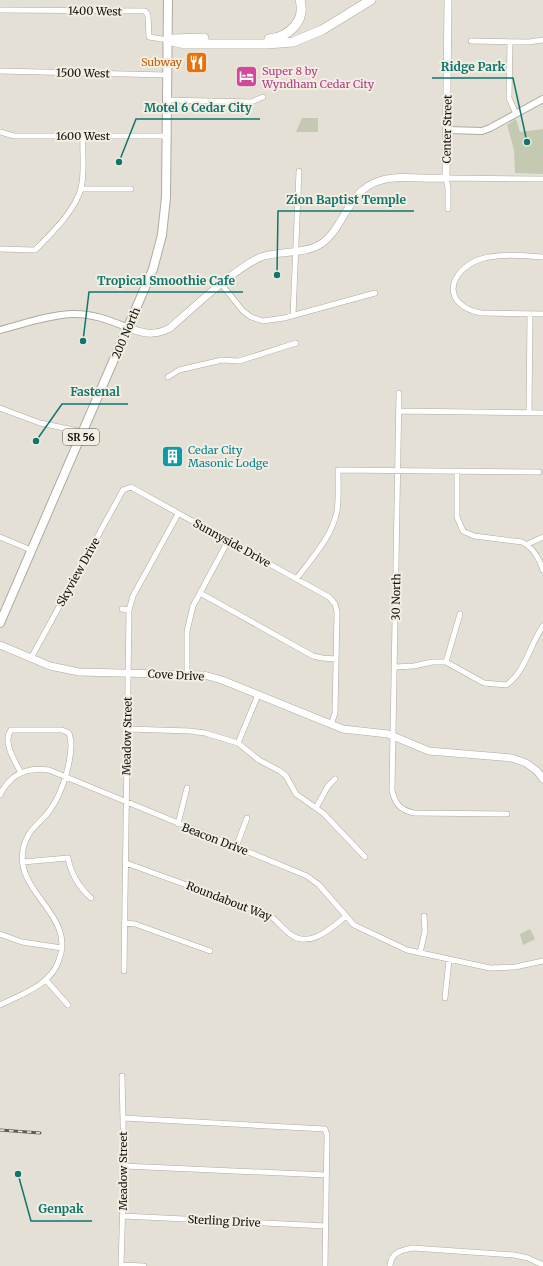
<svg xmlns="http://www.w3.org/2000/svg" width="543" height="1266" viewBox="0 0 543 1266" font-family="Merriweather,serif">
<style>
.green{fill:#c4c9b1}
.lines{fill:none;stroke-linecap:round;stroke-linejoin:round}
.minor-casing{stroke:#aeaa9f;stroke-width:6}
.tertiary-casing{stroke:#aeaa9f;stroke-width:8}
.secondary-casing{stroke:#aeaa9f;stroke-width:8}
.primary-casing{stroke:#aeaa9f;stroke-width:10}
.motorway-casing{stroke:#aeaa9f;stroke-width:10}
.minor{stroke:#fff;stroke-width:5}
.tertiary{stroke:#fff;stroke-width:6}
.secondary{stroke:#fff;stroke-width:7}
.primary{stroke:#fff;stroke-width:8}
.motorway{stroke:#fff;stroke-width:9}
.rail-casing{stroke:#5e5b54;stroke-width:3}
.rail{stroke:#f2eee2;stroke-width:1.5;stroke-dasharray:4.5;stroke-linecap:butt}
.labels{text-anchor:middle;stroke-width:4;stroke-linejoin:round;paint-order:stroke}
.shield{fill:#f2eee2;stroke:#56534d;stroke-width:1}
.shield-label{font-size:10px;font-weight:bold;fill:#13110d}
.street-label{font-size:11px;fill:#13110d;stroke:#f2eee2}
.food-label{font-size:11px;fill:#c56008;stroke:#f2eee2;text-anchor:end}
.hotel-label{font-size:11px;fill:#b23c85;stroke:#f2eee2;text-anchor:start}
.culture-label{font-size:11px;fill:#0d838f;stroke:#f2eee2;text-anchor:start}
.leader{fill:none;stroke:#0f766e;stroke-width:1.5}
.callout-dot{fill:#0f766e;stroke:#f2eee2;stroke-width:1.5}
.callout-label{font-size:12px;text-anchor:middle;font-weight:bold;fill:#0f766e;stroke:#f2eee2;stroke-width:4;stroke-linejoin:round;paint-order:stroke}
</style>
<rect width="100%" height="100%" fill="#e5e0d5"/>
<!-- green -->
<path class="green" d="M302 118H318V132H296Z
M516 119 520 132 543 129V174L515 173 514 150 507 125Z
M530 929 535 939 523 945 520 934Z"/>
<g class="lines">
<defs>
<path id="minor" d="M0 10 145 11 148 15 149 37 168 40
M471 41 529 42 543 40
M510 42 509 98 516 114
M0 71 167 75
M167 100 251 102 263 97
M0 132 14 136H166
M81 189H131
M448 209V188L446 178 543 179
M0 249 35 250C50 235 76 210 81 188 85 174 82 151 83 136
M543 257C523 256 500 253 481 259 448 270 440 305 481 313L543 314
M222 285 243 311 251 317 263 321 284 318 375 293
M293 316 299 171
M168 377 179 370 222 360 239 361 296 343
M399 393 392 790C395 804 400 810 414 813L507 814
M0 408 40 423 83 432
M398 411 543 413
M529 413 530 314
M457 472V517L463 531 474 536 522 542C533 547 539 558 543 570
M0 537 31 550
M528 544 543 537
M297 578C312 558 332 537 337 511 339 498 338 484 338 470L539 472
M200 593 313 656 322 658 336 659
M122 609 129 610
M31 658 123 490 131 487 329 597 335 604 337 612 335 713 331 725
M446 662 460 614
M395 667 414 666 432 662H446L484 683 506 685C525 673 530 644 543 626
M187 674V631L193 606 228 541
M128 729 190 731 205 733 238 743 259 760 280 771 286 776 296 794 323 813 365 857
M238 743 258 695
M0 795C10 774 27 767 49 770L307 876 319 885 354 925 407 950 490 968 515 967 543 961
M316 808 328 786 335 779
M178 824 187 788
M236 847 247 818
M23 862 68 858C71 874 79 887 91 898
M126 863 269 915C277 920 282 928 290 934 309 949 330 929 345 917
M125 923 135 924 210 951
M0 934 22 942 62 948
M420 953 425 931 424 916
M124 971 129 610 133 596 178 514
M46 980 68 1005
M445 998 449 960
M0 1005C22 994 51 985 59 960 76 915 15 893 23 850 27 829 39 825 50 810 62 794 76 752 69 733L62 730H11C2 742 15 761 21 773
M123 1118 325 1129 327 1135 325 1266
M124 1166 326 1175
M123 1216 326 1226
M121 1265 144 1266
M121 1266 124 1166 122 1076
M390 1266C391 1252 402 1250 413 1248L514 1255 528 1258 543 1265"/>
<path id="tertiary" d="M447 130 482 131 490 128 543 99
M0 330C23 324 48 315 72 314 92 313 111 321 129 328"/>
<path id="secondary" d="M129 328C144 334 155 336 170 328 193 308 235 268 261 257 279 251 299 254 315 247 344 235 345 191 379 181 400 174 424 180 446 178L448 0
M0 645 50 666 79 672 204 675 222 680 343 729 388 734 429 751 512 758 526 763 537 771 543 779"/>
<path id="primary" d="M0 623 153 269 162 235 166 197 168 0"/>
<path id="motorway" d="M173 39 204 38
M269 39C289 37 306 21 300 0
M168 40 185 44H267L293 42 322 30 371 0"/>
</defs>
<!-- minor casing -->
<use href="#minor" class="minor-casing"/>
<!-- tertiary casing -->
<use href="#tertiary" class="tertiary-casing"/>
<!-- secondary casing -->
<use href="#secondary" class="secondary-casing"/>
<!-- primary casing -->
<use href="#primary" class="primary-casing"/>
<!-- motorway casing -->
<use href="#motorway" class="motorway-casing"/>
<!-- minor -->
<use href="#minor" class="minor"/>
<!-- tertiary -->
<use href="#tertiary" class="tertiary"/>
<!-- secondary -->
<use href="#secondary" class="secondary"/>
<!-- primary -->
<use href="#primary" class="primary"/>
<!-- motorway -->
<use href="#motorway" class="motorway"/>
<defs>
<path id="rail" d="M0 1130 40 1133"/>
</defs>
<!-- rail casing -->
<use href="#rail" class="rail-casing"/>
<!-- rail -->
<use href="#rail" class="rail"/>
</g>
<!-- icons -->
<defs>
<symbol id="restaurant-square" viewBox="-11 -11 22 22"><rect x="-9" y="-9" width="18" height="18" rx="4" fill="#e8710a" stroke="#f2eee2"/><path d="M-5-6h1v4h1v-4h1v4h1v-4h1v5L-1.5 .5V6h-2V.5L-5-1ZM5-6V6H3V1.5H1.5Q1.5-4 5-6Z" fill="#fff"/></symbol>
<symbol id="hotel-square" viewBox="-11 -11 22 22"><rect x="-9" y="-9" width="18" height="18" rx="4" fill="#d1479c" stroke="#f2eee2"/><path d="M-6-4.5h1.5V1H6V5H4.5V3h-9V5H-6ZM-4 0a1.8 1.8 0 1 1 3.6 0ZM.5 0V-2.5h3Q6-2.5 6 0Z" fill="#fff"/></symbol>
<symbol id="building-square" viewBox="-11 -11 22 22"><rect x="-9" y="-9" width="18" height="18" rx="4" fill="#0f9aa8" stroke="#f2eee2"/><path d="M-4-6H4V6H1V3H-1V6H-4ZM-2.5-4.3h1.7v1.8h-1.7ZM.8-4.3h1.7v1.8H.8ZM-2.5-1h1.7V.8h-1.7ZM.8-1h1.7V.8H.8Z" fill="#fff"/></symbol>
</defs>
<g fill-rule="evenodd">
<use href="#restaurant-square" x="184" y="50" width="25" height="25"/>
<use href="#hotel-square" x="234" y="64" width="25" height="25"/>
<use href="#building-square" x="160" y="444" width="25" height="25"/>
</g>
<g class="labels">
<!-- shield labels -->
<rect class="shield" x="63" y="429" width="36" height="16" rx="3"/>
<g class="shield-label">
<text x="81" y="441">SR 56</text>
</g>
<!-- street labels -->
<g class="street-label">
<text transform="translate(95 11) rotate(1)" y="4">1400 West</text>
<text transform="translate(83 73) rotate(1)" y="4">1500 West</text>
<text transform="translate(447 129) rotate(-89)" y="4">Center Street</text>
<text x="83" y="140">1600 West</text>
<text transform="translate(126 333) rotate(-67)" y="4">200 North</text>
<text transform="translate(232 543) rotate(29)" y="4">Sunnyside Drive</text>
<text transform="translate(78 572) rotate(-61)" y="4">Skyview Drive</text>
<text transform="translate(396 597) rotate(-89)" y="4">30 North</text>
<text transform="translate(176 675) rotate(3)" y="4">Cove Drive</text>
<text transform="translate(127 736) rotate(-89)" y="4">Meadow Street</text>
<text transform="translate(215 839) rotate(21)" y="4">Beacon Drive</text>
<text transform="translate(229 901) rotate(21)" y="4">Roundabout Way</text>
<text transform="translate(123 1171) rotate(-90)" y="4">Meadow Street</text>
<text transform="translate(224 1221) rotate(3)" y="4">Sterling Drive</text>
</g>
<!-- food labels -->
<g class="food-label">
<text x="182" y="66">Subway</text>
</g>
<!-- hotel labels -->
<g class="hotel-label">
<text x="262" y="75">Super 8 by<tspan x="262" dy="13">Wyndham Cedar City</tspan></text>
</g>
<!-- culture labels -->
<g class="culture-label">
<text x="188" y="454">Cedar City<tspan x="188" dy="13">Masonic Lodge</tspan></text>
</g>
</g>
<!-- callouts -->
<path class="leader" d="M527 142L513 78H432M119 162L136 119H260M277 275L278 211H414M83 341L89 292H243M36 441L62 404H128M18 1174L31 1221H92"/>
<g class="callout-dot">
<circle cx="527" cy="142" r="4"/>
<circle cx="119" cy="162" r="4"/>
<circle cx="277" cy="275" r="4"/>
<circle cx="83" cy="341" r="4"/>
<circle cx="36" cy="441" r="4"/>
<circle cx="18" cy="1174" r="4"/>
</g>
<g class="callout-label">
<text x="473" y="71">Ridge Park</text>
<text x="198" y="112">Motel 6 Cedar City</text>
<text x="346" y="204">Zion Baptist Temple</text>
<text x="166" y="285">Tropical Smoothie Cafe</text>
<text x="95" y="396">Fastenal</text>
<text x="61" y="1213">Genpak</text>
</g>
</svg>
